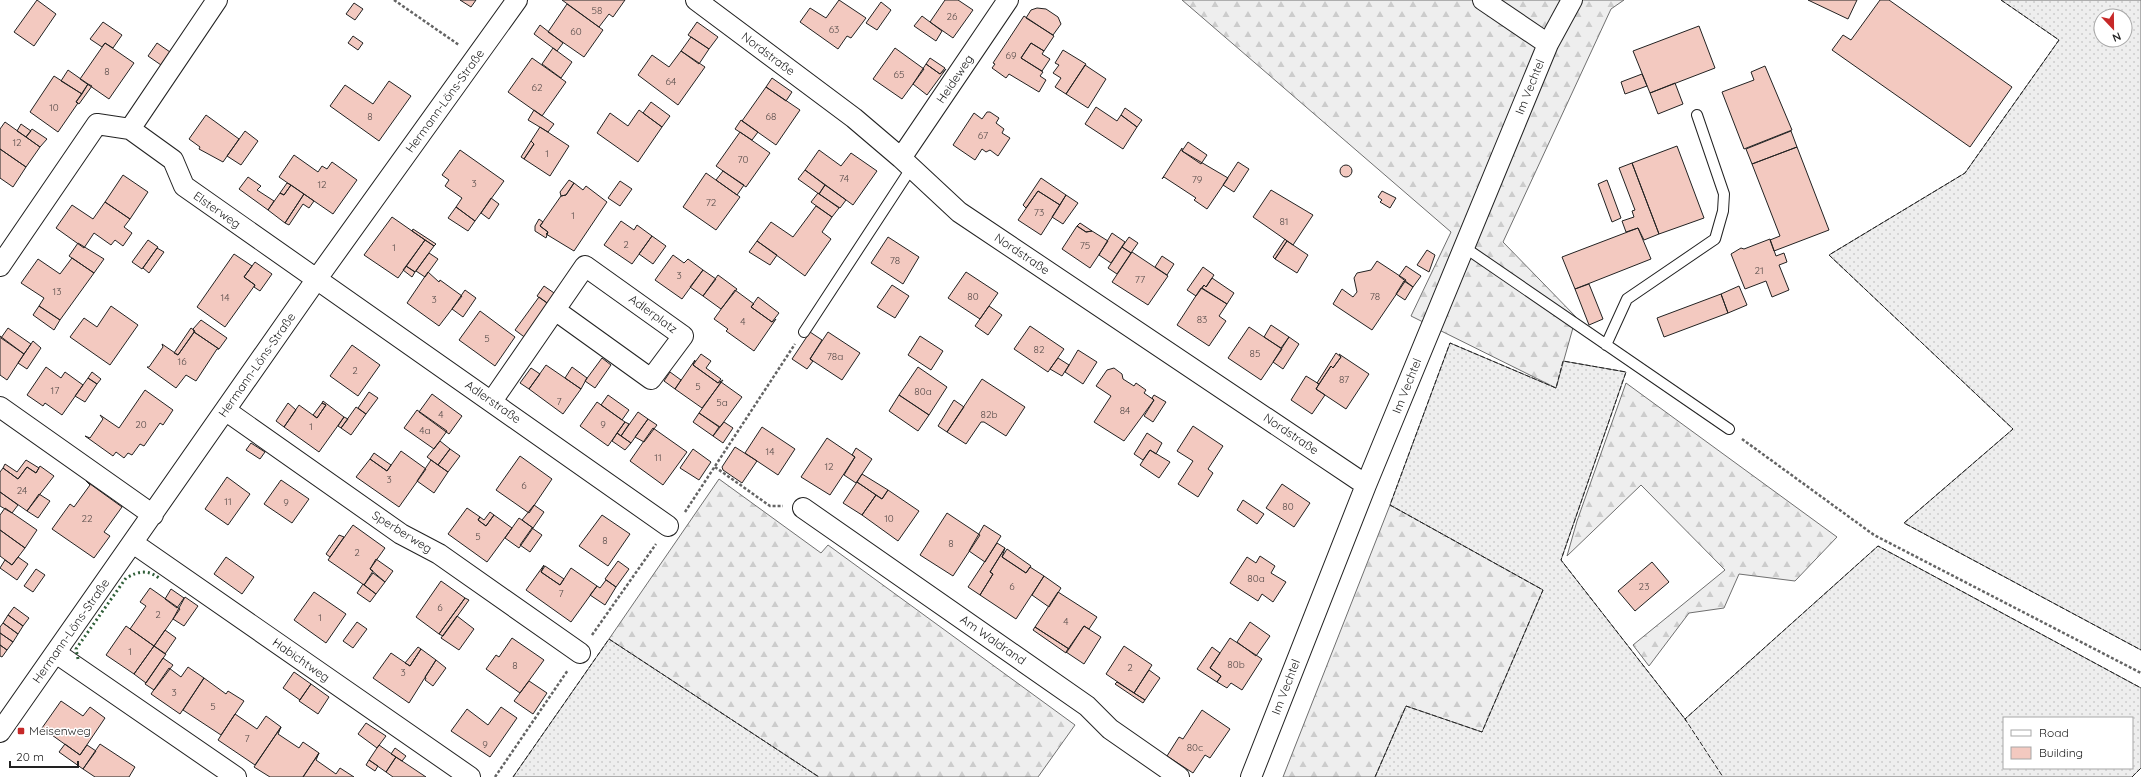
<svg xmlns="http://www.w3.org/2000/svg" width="2141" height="777" viewBox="0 0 2141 777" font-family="Quicksand,sans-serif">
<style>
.grass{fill:url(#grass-dots);stroke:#6f6f6f;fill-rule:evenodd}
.forest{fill:url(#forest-firs);stroke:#6f6f6f}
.building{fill:#f3c9c0;stroke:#222}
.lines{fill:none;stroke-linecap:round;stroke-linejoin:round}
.service-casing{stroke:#222;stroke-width:12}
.minor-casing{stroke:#222;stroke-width:22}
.path{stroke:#646464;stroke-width:2.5;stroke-dasharray:3 2;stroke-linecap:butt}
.service{stroke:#fff;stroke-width:10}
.minor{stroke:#fff;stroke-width:20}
.hedge{stroke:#2f5e38;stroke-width:3;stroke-dasharray:2 3;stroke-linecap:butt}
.fence{stroke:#222;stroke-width:1;stroke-dasharray:5 2;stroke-linecap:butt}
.poi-dot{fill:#c62828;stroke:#fff;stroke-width:1.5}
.labels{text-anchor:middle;stroke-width:3;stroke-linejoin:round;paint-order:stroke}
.number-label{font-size:10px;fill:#564c4a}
.street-label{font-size:12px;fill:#222;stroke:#fff}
.poi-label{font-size:12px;fill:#222;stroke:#fff;text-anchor:start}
</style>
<defs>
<pattern id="grass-dots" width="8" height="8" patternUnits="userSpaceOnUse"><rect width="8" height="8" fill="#eee"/><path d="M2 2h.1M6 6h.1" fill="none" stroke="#ccc" stroke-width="1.8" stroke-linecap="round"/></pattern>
<pattern id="forest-firs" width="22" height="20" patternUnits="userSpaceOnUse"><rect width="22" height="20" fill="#eee"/><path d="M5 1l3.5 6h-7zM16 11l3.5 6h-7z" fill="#ccc"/></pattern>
</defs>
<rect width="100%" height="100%" fill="#fff"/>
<!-- grass -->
<path class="grass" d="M2001 0H2141V650L1904 523 2013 429 1829 255 1965 173 2059 40ZM2101 16H2125V40H2101Z
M1450 343 1556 388 1563 361 1626 372 1561 560 1685 719 1878 546 2141 688V768L2132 777H1375L1406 706 1543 590 1390 505ZM2004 718H2132V768H2004Z
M609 639 819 777H513Z"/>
<!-- forest -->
<path class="forest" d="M1182 0H1624L1611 9 1503 242 1576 317 1556 388 1411 316 1451 232Z
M1626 383 1837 537 1795 581 1739 574 1724 608 1689 613 1649 666 1633 645 1725 570 1641 485 1567 556 1577 521Z
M719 479 821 553 828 545 1075 725 1038 777H819L609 639Z
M1390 505 1543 590 1482 732 1406 706 1375 777H1283Z"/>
<!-- building -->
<path class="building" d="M37 0 56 14 34 46 14 32Z
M460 0H476L471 7Z
M562 0H625L613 17 609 14 599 27Z
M839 0 866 18 851 38 847 36 838 49 800 22 810 8 826 18Z
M945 0H958L973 10 953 38 930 22Z
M1808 0H1857L1848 19Z
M1880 0H1889L2012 87 1970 147 1832 50 1843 35 1851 40Z
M881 2 891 10 877 30 866 23Z
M354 3 363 9 355 20 346 14Z
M567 4 603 30 584 57 548 32Z
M1037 8 1046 9 1058 17 1061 24 1053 35 1026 18 1031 10Z
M922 16 942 31 936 41 914 26Z
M1024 16 1054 36 1044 51 1031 43 1021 58 1043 72 1040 76 1046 80 1039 92 1009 74 1006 78 992 68 995 64 993 63Z
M103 22 122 35 113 48 105 43 102 47 90 39Z
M697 22 718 37 709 49 688 35Z
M540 25 563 43 557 51 534 34Z
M1699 26 1715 68 1650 93 1633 51Z
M353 36 363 43 358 50 348 43Z
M691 37 709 49 699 64 681 51Z
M105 43 134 63 109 99 80 79Z
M157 43 170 52 161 65 148 56Z
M1031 43 1044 51 1042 54 1050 59 1042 71 1021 58Z
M553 48 572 62 561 78 542 64Z
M895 48 924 69 902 99 873 79Z
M1063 50 1086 64 1066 94 1055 87 1061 78 1053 73 1059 65 1055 63Z
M681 51 705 67 678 105 638 75 652 55 669 67Z
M532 58 566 82 542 116 508 92Z
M930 58 945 68 940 74 926 64Z
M926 64 940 74 946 69 927 95 913 84Z
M1085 65 1106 79 1088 108 1066 94Z
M1765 66 1792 130 1744 149 1722 92 1754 80 1751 72Z
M68 70 88 84 82 94 61 81Z
M1642 74 1647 86 1625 94 1621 82Z
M54 76 82 94 76 102 78 103 58 132 30 112Z
M772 78 792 92 786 101 766 87Z
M389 81 411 96 379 141 330 106 345 85 373 104Z
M1675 83 1683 104 1658 114 1650 93Z
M88 84 92 86 79 104 76 102Z
M766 87 800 110 776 145 742 121Z
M651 102 670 116 662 127 643 113Z
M1096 107 1117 121 1121 115 1137 127 1123 149 1085 124Z
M1125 108 1142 120 1137 127 1121 115Z
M534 110 554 124 548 132 528 120Z
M639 110 662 127 638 162 597 133 610 113 628 126Z
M987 112H990L999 118 996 123 1004 129 1002 133 1010 138 998 156 990 150 986 152 982 149 975 160 953 145 974 113 982 119Z
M206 115 239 139 223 162 199 149 200 147 189 139Z
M741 120 758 132 752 140 735 129Z
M5 122 40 147 26 167 0 149V129Z
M21 124 31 131 26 137 17 131Z
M540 127 569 146 550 176 524 159 534 144 531 141Z
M32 129 47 139 40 147 26 137Z
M245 131 258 141 241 165 227 156Z
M1791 131 1797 147 1752 164 1746 149Z
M740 132 770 153 746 187 716 166Z
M531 141 534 144 524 159 521 157Z
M1188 142 1207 155 1201 164 1182 151Z
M1677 146 1704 218 1659 234 1632 163Z
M1797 147 1829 230 1774 251 1770 240 1780 236 1752 164Z
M1182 148V151L1228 178 1207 209 1194 200 1196 198 1164 177 1162 179Z
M0 149 26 167 13 187 0 178Z
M460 150 504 181 475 221 456 207 462 198 445 186 449 180 442 175Z
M819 150 841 166 851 153 877 171 853 205 805 170Z
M294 155 318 172 322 166 327 169 332 162 357 180 333 214 279 177Z
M1238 162 1249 169 1234 192 1223 185Z
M1632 163 1659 234 1644 240 1638 228 1626 232 1622 221 1634 217 1632 211 1635 210 1619 168Z
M1340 171a6 6 0 1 1 12 0a6 6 0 1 1-12 0Z
M805 170 825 185 819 194 798 179Z
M723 171 744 185 737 195 716 180Z
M706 173 740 197 716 230 683 207Z
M123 175 148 192 130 219 105 202Z
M248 177 261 186 257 190 274 201 268 210 239 189Z
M1041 178 1066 195 1060 205 1038 191 1026 208 1023 205Z
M569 180 574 183 566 195 561 196 560 192Z
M1607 180 1621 218 1612 222 1598 184Z
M620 181 632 189 620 206 608 198Z
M287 183 291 185 284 195 280 193Z
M574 183 583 190 586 186 607 202 574 251 546 234 548 232 540 226 561 196 566 195Z
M291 185 304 194 285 223 268 210 280 193 284 195Z
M825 185 846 200 840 208 819 194Z
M1271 190 1313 215 1293 245 1253 217Z
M1038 191 1060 205 1041 235 1018 220Z
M1382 191 1396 198 1390 208 1380 202 1382 200 1378 197Z
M818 193 839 208 832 217 811 202Z
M304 194 314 201 309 208 303 204 289 225 285 223Z
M1066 195 1078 203 1063 224 1052 217Z
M491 198 499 204 489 219 481 213Z
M105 202 130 219 124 227 132 233 123 246 115 240 111 245 94 233 84 248 56 228 72 205 93 219Z
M816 206 832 217 822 232 831 239 805 276 757 241 771 222 793 237Z
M456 207 475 221 468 231 448 218Z
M392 217 425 240 398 278 364 255Z
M539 219 543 222 540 226 548 232 546 238 535 231V226Z
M621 221 634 230 637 225 652 236 632 264 604 245Z
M1080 223 1092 231 1086 232 1077 226Z
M1077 226 1086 232 1092 231 1108 241 1090 268 1062 249Z
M1638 228 1651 259 1575 289 1562 257Z
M413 229 436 244 434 246 412 231Z
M1112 233 1125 242 1111 263 1099 255Z
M652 236 666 246 653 264 639 254Z
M888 237 919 257 903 284 871 263Z
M1129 237 1138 243 1131 253 1122 247Z
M1285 239 1287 241 1275 259 1273 257Z
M1770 239 1776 256 1784 253 1787 262 1779 265 1789 290 1772 297 1766 281 1745 289 1731 254 1741 248 1744 249Z
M148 240 158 247 142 269 132 262Z
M425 240 434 246 415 272 406 266Z
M757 241 777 255 770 265 749 252Z
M1287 241 1308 255 1297 273 1275 259Z
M78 243 104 259 94 273 69 256Z
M1122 247 1131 253 1117 274 1108 268Z
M157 248 164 252 149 273 143 268Z
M1427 250 1435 255 1429 272 1417 265Z
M1132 252 1168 276 1148 305 1112 282Z
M429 253 438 259 425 277 416 271Z
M234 254 252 266 244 277 255 285 225 327 197 307Z
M673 255 684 263 688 259 703 270 682 299 655 280Z
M1162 256 1174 264 1167 275 1155 267Z
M72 258 94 273 60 320 39 306 44 298 21 283 38 259 60 274Z
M1377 261 1406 280 1372 330 1333 304 1342 289 1353 297 1357 292 1354 278 1357 273 1371 270Z
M255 262 272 274 260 291 254 287 255 285 244 277Z
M406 266 415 272 412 277 403 270Z
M1406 266 1421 276 1413 287 1399 276Z
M1203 267 1214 275 1206 287 1204 285 1196 296 1187 290Z
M703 270 716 279 703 296 690 287Z
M428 272 439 282 440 280 462 296 439 326 407 303Z
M966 272 998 293 980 319 948 298Z
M718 275 737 289 721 309 703 296Z
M1212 278 1234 293 1227 304 1202 288 1204 285 1206 287Z
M1404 281 1413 287 1405 300 1396 294Z
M1589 284 1603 319 1589 325 1575 289Z
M892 285 909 296 895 318 877 307Z
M544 286 557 295 550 305 537 296Z
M1739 286 1747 305 1728 313 1721 294Z
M1201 288 1227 304 1219 316 1226 321 1209 346 1177 325Z
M465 290 476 298 463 317 452 309Z
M735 290 754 304 751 307 772 322 776 319 754 351 726 331 728 329 714 319Z
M1721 294 1728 313 1664 337 1657 318Z
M539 297 550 305 527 339 515 330Z
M758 297 779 313 772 322 751 307Z
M39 306 60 320 54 330 33 315Z
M111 306 138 325 110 365 70 337 84 318 97 327Z
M989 306 1002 315 988 335 975 326Z
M480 311 515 337 495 366 459 340Z
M201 320 227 338 219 349 194 332 193 329Z
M1271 325 1289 337 1281 348 1264 337Z
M1030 326 1064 349 1048 372 1014 349Z
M1249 327 1282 349 1261 380 1228 358Z
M8 328 31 344 24 354 1 338Z
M191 328 195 331 178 355 174 353Z
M194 332 219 349H217L196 381 186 375 176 388 147 367H149L163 347 162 344 178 355Z
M810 332 822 340 810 359 813 361 807 369 792 359Z
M828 332 860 353 842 380 810 359Z
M0 336 24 354 7 380 0 375Z
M920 336 943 351 931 370 908 355Z
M1289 337 1299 344 1283 369 1273 362Z
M33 341 41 348 27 369 18 363Z
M352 345 380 365 358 396 330 376Z
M1078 350 1097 362 1083 384 1065 372Z
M1336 353 1341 357 1333 368 1331 366 1319 384 1317 383Z
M701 354 711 361 706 368 721 379 718 383 693 365Z
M1339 354 1369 374 1346 409 1316 389 1331 366 1333 368 1341 357Z
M602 358 611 365 595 388 585 381Z
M1058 358 1069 365 1062 376 1050 369Z
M695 360 693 365 718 383 723 380 702 408 675 389Z
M546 365 581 389 563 414 529 389Z
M46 367 61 378 65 372 83 385 62 415 45 403 43 406 27 395Z
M572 367 587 378 581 389 565 378Z
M918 367 947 387 929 415 899 395Z
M531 368 540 374 529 389 520 383Z
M1114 368 1122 374 1123 379 1134 386 1136 383 1146 390 1144 393 1154 400 1124 441 1094 422 1111 396 1096 386 1107 370Z
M92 372 101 379 97 384 88 378Z
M670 372 681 380 675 389 664 381Z
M1306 376 1319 384 1316 389 1325 395 1312 414 1291 400Z
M88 378 97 384 85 402 75 396Z
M982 379 1025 407 1006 436 984 422H981L966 444 947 432Z
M721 382 742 397 720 427 699 413Z
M145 390 173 410 163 425 160 423 144 446 140 444 132 455 128 453 124 458 116 452 113 456 85 436 90 438 103 419 100 415 119 428Z
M369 392 378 398 366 414 358 408Z
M432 394 462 416 449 434 419 412Z
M608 395 629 410 622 420 601 405Z
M899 395 929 415 918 431 889 411Z
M1154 395 1166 402 1153 422 1144 416 1154 400 1152 398Z
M954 400 964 407 947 432 938 426Z
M323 401 344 417 319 452 284 427 299 405 317 418 326 405 322 403Z
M597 402 625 422 608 446 580 426Z
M288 403 296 410 284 427 276 421Z
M322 403 326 405 317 418 313 415Z
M356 407 366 414 351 435 341 428Z
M417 410 447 431 434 449 404 428Z
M638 412 648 419 631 443 621 436Z
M699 413 719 427 713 436 693 422Z
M344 417 348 419 341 428 338 426Z
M648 419 657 425 644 442 635 437Z
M625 422 629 424 621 436 617 433Z
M724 422 733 428 723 443 713 436Z
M1193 426 1223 446 1208 469 1213 473 1198 497 1178 484 1193 461 1177 451Z
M762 427 795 449 778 475 745 453Z
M653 428 687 452 663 485 630 461Z
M617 433 631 443 625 450 612 441Z
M1147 433 1162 443 1156 454 1150 450 1143 460 1134 454Z
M827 438 855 457 830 495 801 477Z
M440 441 450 449 438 465 427 457Z
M251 443 265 452 260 459 246 450Z
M735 447 757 461 742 483 723 470 722 467Z
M856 448 872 459 856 483 844 475 855 457 852 455Z
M450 449 460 456 448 472 438 465Z
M693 449 711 462 699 480 680 468Z
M1150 450 1170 462 1159 478 1140 465Z
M401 451 426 469 399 507 356 477 370 459 387 471Z
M374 453 391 465 387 471 370 459Z
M520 456 552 479 529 513 496 490Z
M26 460 39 468 36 473 27 467 18 479 3 468 5 464 17 472Z
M431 460 448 472 434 493 417 481Z
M40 466 54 476 27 511 0 492V472L3 468 18 479 27 467 36 473Z
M862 474 888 490 882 499 857 482Z
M227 477 250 494 228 525 205 509Z
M281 480 309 499 292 523 264 504Z
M86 481 122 507 104 532 110 536 94 558 52 529 70 504 74 507 90 485Z
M857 482 876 495 862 515 843 503Z
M1282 484 1310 503 1294 527 1266 508Z
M888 490 919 511 898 541 862 515 876 495 882 499Z
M0 492 18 505 12 513 0 506Z
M39 494 50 501 38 518 27 511Z
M1243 500 1264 514 1257 524 1237 510Z
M534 505 544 512 533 528 522 520Z
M5 508 37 530 25 548 0 530V515Z
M467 508 480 517 478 520 486 526 494 515 512 528 487 562 448 534Z
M490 512 494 515 486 526 478 520 480 517 484 520Z
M947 513 980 535 953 576 920 555Z
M602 515 630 534 608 566 579 546Z
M519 518 533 528 519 548 505 538Z
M353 525 385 548 370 569 373 571 364 585 328 560Z
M984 525 1001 536 985 562 969 551Z
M532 528 542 535 530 552 520 545Z
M0 530 25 548 12 565 0 556Z
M339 535 344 537 330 557 326 554Z
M997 543 1005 548 990 572 993 574 980 595 968 587Z
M1005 548 1002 557 1026 573 1030 567 1044 576 1016 619 980 595 993 574 990 572Z
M1007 549 1031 566 1026 573 1002 557Z
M1260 556 1275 566 1271 573 1286 582 1273 602 1262 594 1258 601 1230 583 1247 557 1256 563Z
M18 557 28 564 17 580 0 568 5 560 12 565Z
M226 557 254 577 242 594 214 574Z
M376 559 393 571 385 582 370 569Z
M618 561 629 569 616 587 605 579Z
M1652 562 1669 582 1635 611 1618 591Z
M544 565 541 572 560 585 571 568 597 586 571 622 526 590Z
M545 566 564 579 560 585 541 572Z
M36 569 45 575 33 592 24 586Z
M373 573 385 582 376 594 364 585Z
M1044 576 1061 588 1049 607 1032 595Z
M606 580 616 587 605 605 590 595 597 586 600 588Z
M441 581 465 598 439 634 416 617Z
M363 584 376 594 370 602 357 593Z
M150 588 180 609 154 646 130 629 146 606 140 602Z
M171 589 184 598 177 608 165 599Z
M314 592 346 614 326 643 294 620Z
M1058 592 1097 617 1089 629 1084 626 1069 649 1035 627Z
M185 597 198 606 184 626 173 619Z
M465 598 469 600 443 636 439 634Z
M14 607 29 618 23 626 8 615Z
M8 615 23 626 18 634 3 623Z
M457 616 474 629 459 650 441 638Z
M357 622 367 629 353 648 343 641Z
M1250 622 1270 636 1256 656 1237 642Z
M3 623 18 634 13 642 0 633V627Z
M126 626 154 646 134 674 106 655Z
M1084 626 1101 637 1084 664 1066 652Z
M1035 627 1069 649 1066 653 1033 630Z
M165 630 176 638 165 654 154 646Z
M0 633 13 642 7 650 0 645Z
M512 638 544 660 520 693 486 669 496 655 499 657Z
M1230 638 1262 659 1242 690 1231 683 1227 688 1217 682 1221 676 1210 668Z
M0 645 7 650 2 657 0 656Z
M154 646 166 654 146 683 134 674Z
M1124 646 1152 665 1134 693 1106 674Z
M418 647 421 649 410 666 405 663Z
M1212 647 1220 653 1210 668 1221 676 1217 682 1197 669Z
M421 649 436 660 409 703 373 678 391 653 410 666Z
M163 658 173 665 154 690 145 684Z
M436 660 446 668 433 686 425 680 426 678 425 677Z
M188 667 204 678 180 714 151 694 169 668 181 677Z
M1149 670 1160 678 1145 700 1134 693Z
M294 672 311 684 300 700 283 688Z
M204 678 226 694 228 691 244 701 221 735 183 710Z
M529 681 547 693 533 714 514 701Z
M1117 682 1145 700 1143 703 1115 684Z
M311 684 329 697 318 714 299 701Z
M61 701 83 716 90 707 105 718 80 755 42 728Z
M501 707 517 718 490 757 451 731 467 709 488 725Z
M1202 710 1230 729 1210 758 1205 755 1193 773 1167 756 1179 737 1183 739Z
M235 714 257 729 266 716 281 727 255 765 218 740Z
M366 723 386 736 377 748 358 734Z
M281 727 278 734 299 748 303 742 319 753 303 777H270L254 767Z
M65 744 80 755 87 745 96 751 83 769 59 752Z
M100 744 135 767 129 777H95L83 769Z
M379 745 396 757 386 772 369 760Z
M395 748 406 756 402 761 391 754Z
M319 753 316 760 336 774 340 768 354 777H303Z
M396 757 426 777H393L386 772Z
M369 760 378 766 375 771 366 765Z"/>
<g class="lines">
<defs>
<path id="service" d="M1464 247 1729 429
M804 332 912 167
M1606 345 1627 299 1715 239 1723 211 1724 194 1697 115"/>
<path id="minor" d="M696 0 854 118 901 158 959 212 1366 485
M1483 0 1548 44
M130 129 217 0
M901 158 1008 0
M0 266 97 124 130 129 173 160 184 186 668 526
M492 401 585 266 683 336 651 379 555 310
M0 407 153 515
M225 410 401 534 439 554 580 653
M803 508 1087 706 1110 729 1179 777
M133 543 470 777
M56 653 236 777
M0 732 316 280 517 0
M1251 777 1366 485 1548 44 1572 0"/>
</defs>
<!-- service casing -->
<use href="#service" class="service-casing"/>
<!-- minor casing -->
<use href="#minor" class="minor-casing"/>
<!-- path -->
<path class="path" d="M394 0 459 45
M1742 439 1874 535 2141 673
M715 467 770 506H783
M685 512 795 344
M592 635 656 544
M495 777 568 670"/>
<!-- service -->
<use href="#service" class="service"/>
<!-- minor -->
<use href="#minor" class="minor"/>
<!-- hedge -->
<path class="hedge" d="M78 659 76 649 126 578C139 571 148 569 160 579"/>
<!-- fence -->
<path class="fence" d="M2001 0 2059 40 1965 173 1829 255 2013 429 1904 523 2141 650
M1686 721 1685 719 1878 546 2141 688
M513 777 609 639 819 777
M1375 777 1406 706 1482 732 1543 590 1390 505 1450 343 1556 388 1563 361 1626 372 1561 560 1685 719 1723 777
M2132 777 2141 768"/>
</g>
<!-- markers -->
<rect class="poi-dot" x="17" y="727" width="8" height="8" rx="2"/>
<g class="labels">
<!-- number labels -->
<g class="number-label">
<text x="597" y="14">58</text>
<text x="952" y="20">26</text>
<text x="834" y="33">63</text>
<text x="576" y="35">60</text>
<text x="1011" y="59">69</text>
<text x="107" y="75">8</text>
<text x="899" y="78">65</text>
<text x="671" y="85">64</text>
<text x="537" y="91">62</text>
<text x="54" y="111">10</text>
<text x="370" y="120">8</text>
<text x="771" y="120">68</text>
<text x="983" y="139">67</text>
<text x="17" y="146">12</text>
<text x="547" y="157">1</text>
<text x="743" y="163">70</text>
<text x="844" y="182">74</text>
<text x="1197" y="183">79</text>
<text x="474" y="187">3</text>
<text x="322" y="188">12</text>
<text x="711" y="206">72</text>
<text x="1039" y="216">73</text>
<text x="573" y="219">1</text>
<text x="1284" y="225">81</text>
<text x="626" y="248">2</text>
<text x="1085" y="249">75</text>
<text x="394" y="251">1</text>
<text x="895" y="264">78</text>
<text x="1759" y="274">21</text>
<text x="679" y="279">3</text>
<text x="1140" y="283">77</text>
<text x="57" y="295">13</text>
<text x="973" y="300">80</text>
<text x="1375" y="300">78</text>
<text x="225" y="301">14</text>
<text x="434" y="303">3</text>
<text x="1202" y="323">83</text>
<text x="743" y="325">4</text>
<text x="487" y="342">5</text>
<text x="1039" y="353">82</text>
<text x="1255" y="357">85</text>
<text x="835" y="360">78a</text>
<text x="182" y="365">16</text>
<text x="355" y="374">2</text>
<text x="1344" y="383">87</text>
<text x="698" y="390">5</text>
<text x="55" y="394">17</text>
<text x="923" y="395">80a</text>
<text x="559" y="405">7</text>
<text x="722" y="406">5a</text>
<text x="1125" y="414">84</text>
<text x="441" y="418">4</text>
<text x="989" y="418">82b</text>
<text x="141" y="428">20</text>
<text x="603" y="428">9</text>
<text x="311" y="430">1</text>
<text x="425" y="434">4a</text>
<text x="770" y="455">14</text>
<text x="658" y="461">11</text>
<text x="829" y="470">12</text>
<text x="389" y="483">3</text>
<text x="524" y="489">6</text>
<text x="22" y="494">24</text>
<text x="228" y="505">11</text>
<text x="286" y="506">9</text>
<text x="1288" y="510">80</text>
<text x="87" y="522">22</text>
<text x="889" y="522">10</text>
<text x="478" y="540">5</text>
<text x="605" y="544">8</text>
<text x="951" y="547">8</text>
<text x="357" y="556">2</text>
<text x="1256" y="582">80a</text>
<text x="1012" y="590">6</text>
<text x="1644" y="590">23</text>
<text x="561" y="597">7</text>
<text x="440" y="611">6</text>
<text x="158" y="618">2</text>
<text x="320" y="621">1</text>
<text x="1066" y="625">4</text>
<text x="130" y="655">1</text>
<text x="1236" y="668">80b</text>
<text x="515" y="669">8</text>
<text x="1130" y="671">2</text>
<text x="403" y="676">3</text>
<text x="174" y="696">3</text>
<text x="213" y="710">5</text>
<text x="247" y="742">7</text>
<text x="485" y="748">9</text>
<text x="1195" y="751">80c</text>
</g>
<!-- street labels -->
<g class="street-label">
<text transform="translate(768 54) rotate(37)" y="4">Nordstraße</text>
<text transform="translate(955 79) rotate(-56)" y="4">Heideweg</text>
<text transform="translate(1530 87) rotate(-68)" y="4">Im Vechtel</text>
<text transform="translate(445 101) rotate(-54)" y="4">Hermann-Löns-Straße</text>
<text transform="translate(217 210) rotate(35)" y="4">Elsterweg</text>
<text transform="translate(1022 254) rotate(34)" y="4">Nordstraße</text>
<text transform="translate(653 314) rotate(36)" y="4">Adlerplatz</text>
<text transform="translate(257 365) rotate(-55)" y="4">Hermann-Löns-Straße</text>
<text transform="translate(1407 386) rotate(-68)" y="4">Im Vechtel</text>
<text transform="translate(493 402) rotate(35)" y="4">Adlerstraße</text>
<text transform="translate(1291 434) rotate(34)" y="4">Nordstraße</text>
<text transform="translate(402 532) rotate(32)" y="4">Sperberweg</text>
<text transform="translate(71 631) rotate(-55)" y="4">Hermann-Löns-Straße</text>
<text transform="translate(993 640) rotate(35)" y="4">Am Waldrand</text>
<text transform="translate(301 660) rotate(35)" y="4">Habichtweg</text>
<text transform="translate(1286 687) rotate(-69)" y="4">Im Vechtel</text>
</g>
<!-- poi labels -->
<g class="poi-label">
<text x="29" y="735">Meisenweg</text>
</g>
</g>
<!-- legend -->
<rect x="2003" y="717" width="130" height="52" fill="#ffffff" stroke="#a7a7a7"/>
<rect x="2011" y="730" width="20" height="6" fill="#ffffff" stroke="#a7a7a7"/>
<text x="2039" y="737" font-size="12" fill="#222222">Road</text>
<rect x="2011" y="747" width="20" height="12" fill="#f3c9c0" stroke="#a7a7a7"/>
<text x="2039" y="757" font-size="12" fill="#222222">Building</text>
<!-- north arrow -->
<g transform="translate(2113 28) rotate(158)"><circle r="19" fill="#ffffff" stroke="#a7a7a7"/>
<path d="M0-3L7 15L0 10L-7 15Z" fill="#c62828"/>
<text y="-6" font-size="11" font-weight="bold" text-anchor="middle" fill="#222222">N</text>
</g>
<!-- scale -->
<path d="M10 761v6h68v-6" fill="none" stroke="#222222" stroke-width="2"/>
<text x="16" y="761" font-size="12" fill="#222222" stroke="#ffffff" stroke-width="3" paint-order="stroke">20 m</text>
</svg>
